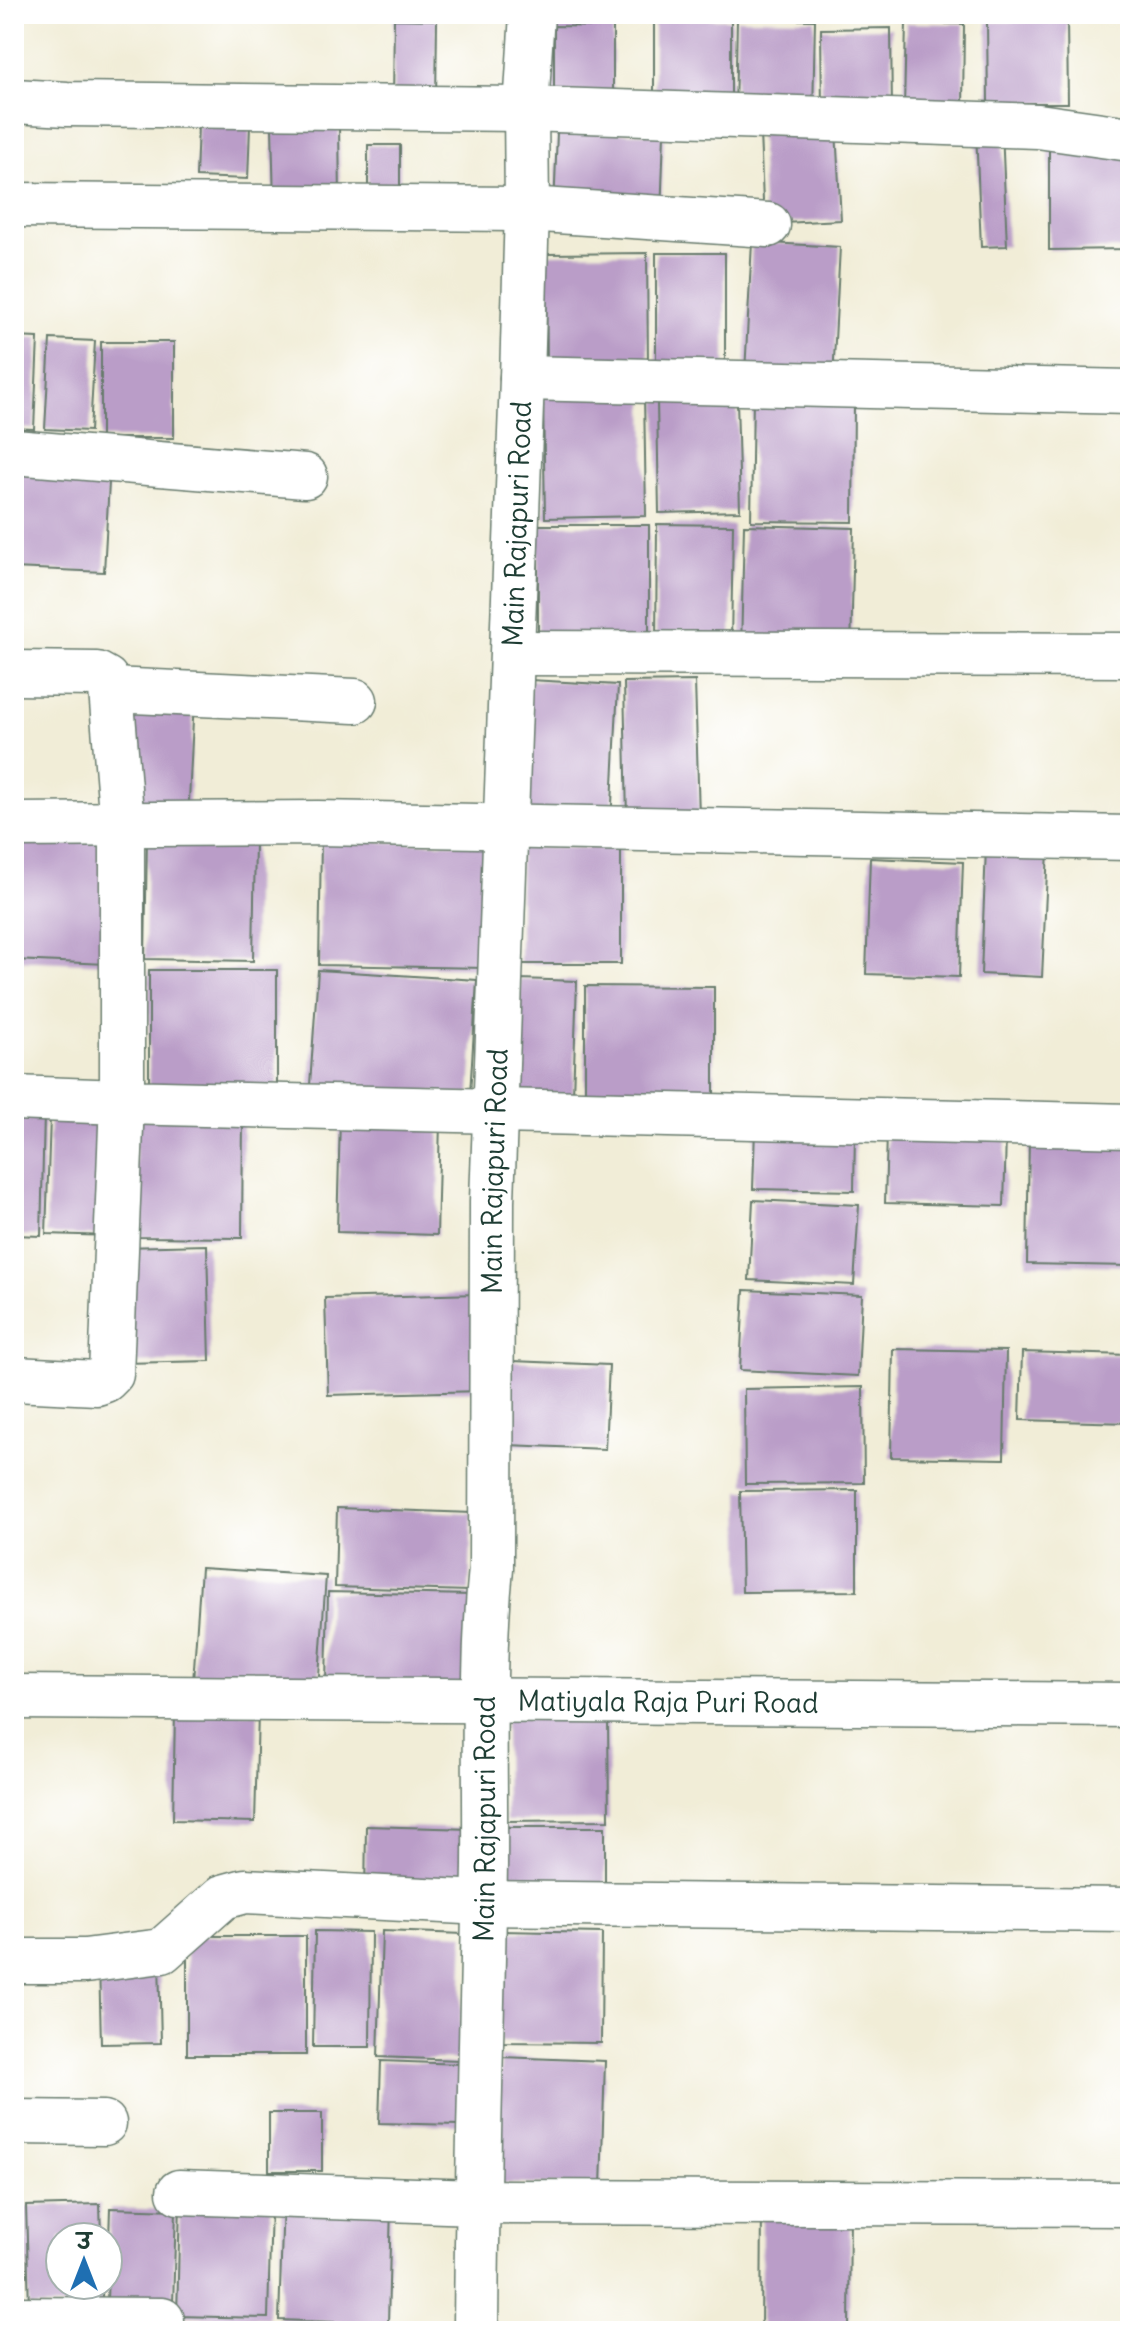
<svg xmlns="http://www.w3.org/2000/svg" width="1144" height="2345" viewBox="0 0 1144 2345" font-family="Delius,'Playpen Sans Deva',sans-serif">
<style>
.building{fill:#ba9dc8}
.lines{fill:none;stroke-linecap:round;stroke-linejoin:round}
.minor-casing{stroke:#687b6d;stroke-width:47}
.minor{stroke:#fff;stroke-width:44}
.labels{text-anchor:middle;stroke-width:6;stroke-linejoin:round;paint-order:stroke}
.street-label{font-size:28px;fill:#1f3d34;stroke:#fff}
</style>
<rect width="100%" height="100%" fill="#fff"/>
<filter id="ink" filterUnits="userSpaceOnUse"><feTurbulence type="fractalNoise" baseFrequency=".0125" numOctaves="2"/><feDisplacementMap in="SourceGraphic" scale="16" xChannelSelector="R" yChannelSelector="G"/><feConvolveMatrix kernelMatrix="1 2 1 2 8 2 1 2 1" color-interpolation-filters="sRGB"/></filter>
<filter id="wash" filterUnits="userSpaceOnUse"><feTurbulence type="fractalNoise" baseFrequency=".006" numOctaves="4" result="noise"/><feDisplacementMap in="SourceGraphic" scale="32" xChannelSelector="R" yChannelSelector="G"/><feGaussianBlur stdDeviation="1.8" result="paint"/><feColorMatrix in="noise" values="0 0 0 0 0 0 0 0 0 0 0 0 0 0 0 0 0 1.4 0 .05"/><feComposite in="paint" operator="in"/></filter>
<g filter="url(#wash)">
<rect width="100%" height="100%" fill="#f1edd7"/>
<g id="blocks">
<!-- building -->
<path class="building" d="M553 14H614V19H553Z
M394 19 437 20 436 102H393Z
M654 19H731V109H654Z
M737 19 815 20 813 115 735 113Z
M1067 21 1068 103H988L987 22Z
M906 23 964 24 963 109 904 108Z
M554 26 613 27V110L554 109Z
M891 28 892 110H822L821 29Z
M198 125 250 126 248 179 196 177Z
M339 125 340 201 274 202 272 127Z
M836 130 841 220 764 224 760 133Z
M1002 130 1007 246 981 247 976 131Z
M557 132 664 134 661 215 554 210Z
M1049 143H1130V249L1049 250Z
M368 145H400V204L368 205Z
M752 242 840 247 833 378 745 373Z
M647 253 648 367H547L546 254Z
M656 253H725V374H656Z
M14 337 38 338 34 429 14 428Z
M50 339 95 341 90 431 45 429Z
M101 342H174V438H101Z
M644 393 646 516 545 518 543 396Z
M753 398 854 400 853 522 751 521Z
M737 399 740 511 659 513 657 401Z
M14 460 110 464 104 572 14 568Z
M657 524 733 525 731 644 656 643Z
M538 525H649V643H538Z
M744 525 854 528 851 652 741 650Z
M530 680 618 685 611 824 523 820Z
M695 681 699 817 627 819 624 682Z
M127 695 194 699 188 821 127 817Z
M14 827 110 829 107 964 14 960Z
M147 839 255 841 253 961 145 959Z
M321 841 489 844 486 968 319 965Z
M520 848H621V964H520Z
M986 848 1048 850 1042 977 981 974Z
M870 858 963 862 959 977 866 974Z
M149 970H277V1091H149Z
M318 970 477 980 470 1095 310 1085Z
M520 979 577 981 573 1095 516 1093Z
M585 986 714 987V1100L585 1099Z
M14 1114H44L41 1236 14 1235Z
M136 1114 243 1115 242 1238 135 1237Z
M50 1117 116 1118 112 1236 46 1234Z
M340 1119 440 1122 437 1235 337 1232Z
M755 1129 855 1131 854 1191 753 1189Z
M887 1133 1006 1135 1004 1206 885 1203Z
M1029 1138 1130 1140V1266L1027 1264Z
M753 1200 859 1205 854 1285 749 1280Z
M207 1245 210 1361 124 1363 122 1247Z
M744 1290 862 1295 858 1376 740 1370Z
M479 1294 482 1391 328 1395 325 1298Z
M893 1349 1006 1351 1004 1459 891 1457Z
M1022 1352 1130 1355V1423L1020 1420Z
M512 1361 609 1365 605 1449 508 1445Z
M863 1387 864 1483 745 1484 744 1389Z
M857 1490V1591L742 1592 740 1491Z
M337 1508 472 1513 469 1591 335 1587Z
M201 1568 326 1576 318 1690 193 1682Z
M328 1592 473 1595 471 1687 326 1684Z
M175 1712 258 1713 255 1822 173 1820Z
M608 1717 609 1820 506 1821 505 1718Z
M366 1826 471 1829 469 1899 365 1896Z
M503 1827H605V1902L503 1903Z
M315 1931 371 1932 370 2047H313Z
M382 1931 464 1934 459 2060 378 2057Z
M501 1931 602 1933 601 2043 500 2042Z
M187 1936H306V2055H187Z
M159 1959 161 2043 101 2044 99 1960Z
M501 2057 605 2061 601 2187 497 2183Z
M381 2061 461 2064 459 2125 379 2123Z
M269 2113H322V2171H269Z
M283 2200 391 2204 388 2324 279 2320Z
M180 2202 271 2204 268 2318 177 2316Z
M100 2204 101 2237H60V2285H102V2306L29 2307 26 2206Z
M110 2208 176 2210 173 2304 107 2302Z
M762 2208H850L849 2331H761Z"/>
</g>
</g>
<g filter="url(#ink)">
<use href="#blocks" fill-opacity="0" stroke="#687b6d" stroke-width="2"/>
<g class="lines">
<defs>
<g id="minor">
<path d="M14 101 67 104 526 109 1038 126 1130 139"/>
<path d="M14 205 527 209 768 225"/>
<path d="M522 378 1130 392"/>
<path d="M14 452 305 476"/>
<path d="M513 653 1130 655"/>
<path d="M14 673 97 674 106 679 111 690 122 825V1102L1130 1126"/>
<path d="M111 690 355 701"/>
<path d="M14 825 318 823 1130 838"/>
<path d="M14 1098 122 1102 111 1374 105 1380 97 1383 14 1379"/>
<path id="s1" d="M14 1697 1130 1705"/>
<path d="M14 1961H85L162 1951 223 1897 245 1891 484 1903 1130 1910"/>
<path d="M14 2122 104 2123"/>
<path d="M179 2192 476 2202 1130 2204"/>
<path d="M14 2319 162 2320"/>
<path id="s2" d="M476 2331C477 2176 482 2020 485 1865 486 1766 481 1667 491 1568L492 1201 522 378 527 209 526 109 532 14"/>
</g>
</defs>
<!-- minor casing -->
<use href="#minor" class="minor-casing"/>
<!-- minor -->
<use href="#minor" class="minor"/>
</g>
</g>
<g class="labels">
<!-- street labels -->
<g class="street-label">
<text dy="10" stroke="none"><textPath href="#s2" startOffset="1808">Main Rajapuri Road</textPath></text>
<text dy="10" stroke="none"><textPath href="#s2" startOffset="1160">Main Rajapuri Road</textPath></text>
<text dy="10" stroke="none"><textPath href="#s1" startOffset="654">Matiyala Raja Puri Road</textPath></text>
<text dy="10" stroke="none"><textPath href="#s2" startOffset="512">Main Rajapuri Road</textPath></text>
</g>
</g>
<!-- margin -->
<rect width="1144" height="2345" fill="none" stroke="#fff" stroke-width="48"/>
<!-- north arrow -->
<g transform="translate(84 2261)"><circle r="38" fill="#ffffff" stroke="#a5b1ae" stroke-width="2"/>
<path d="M0-6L14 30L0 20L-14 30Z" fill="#1f6fb2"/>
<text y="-12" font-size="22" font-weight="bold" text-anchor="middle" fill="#1f3d34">उ</text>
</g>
</svg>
